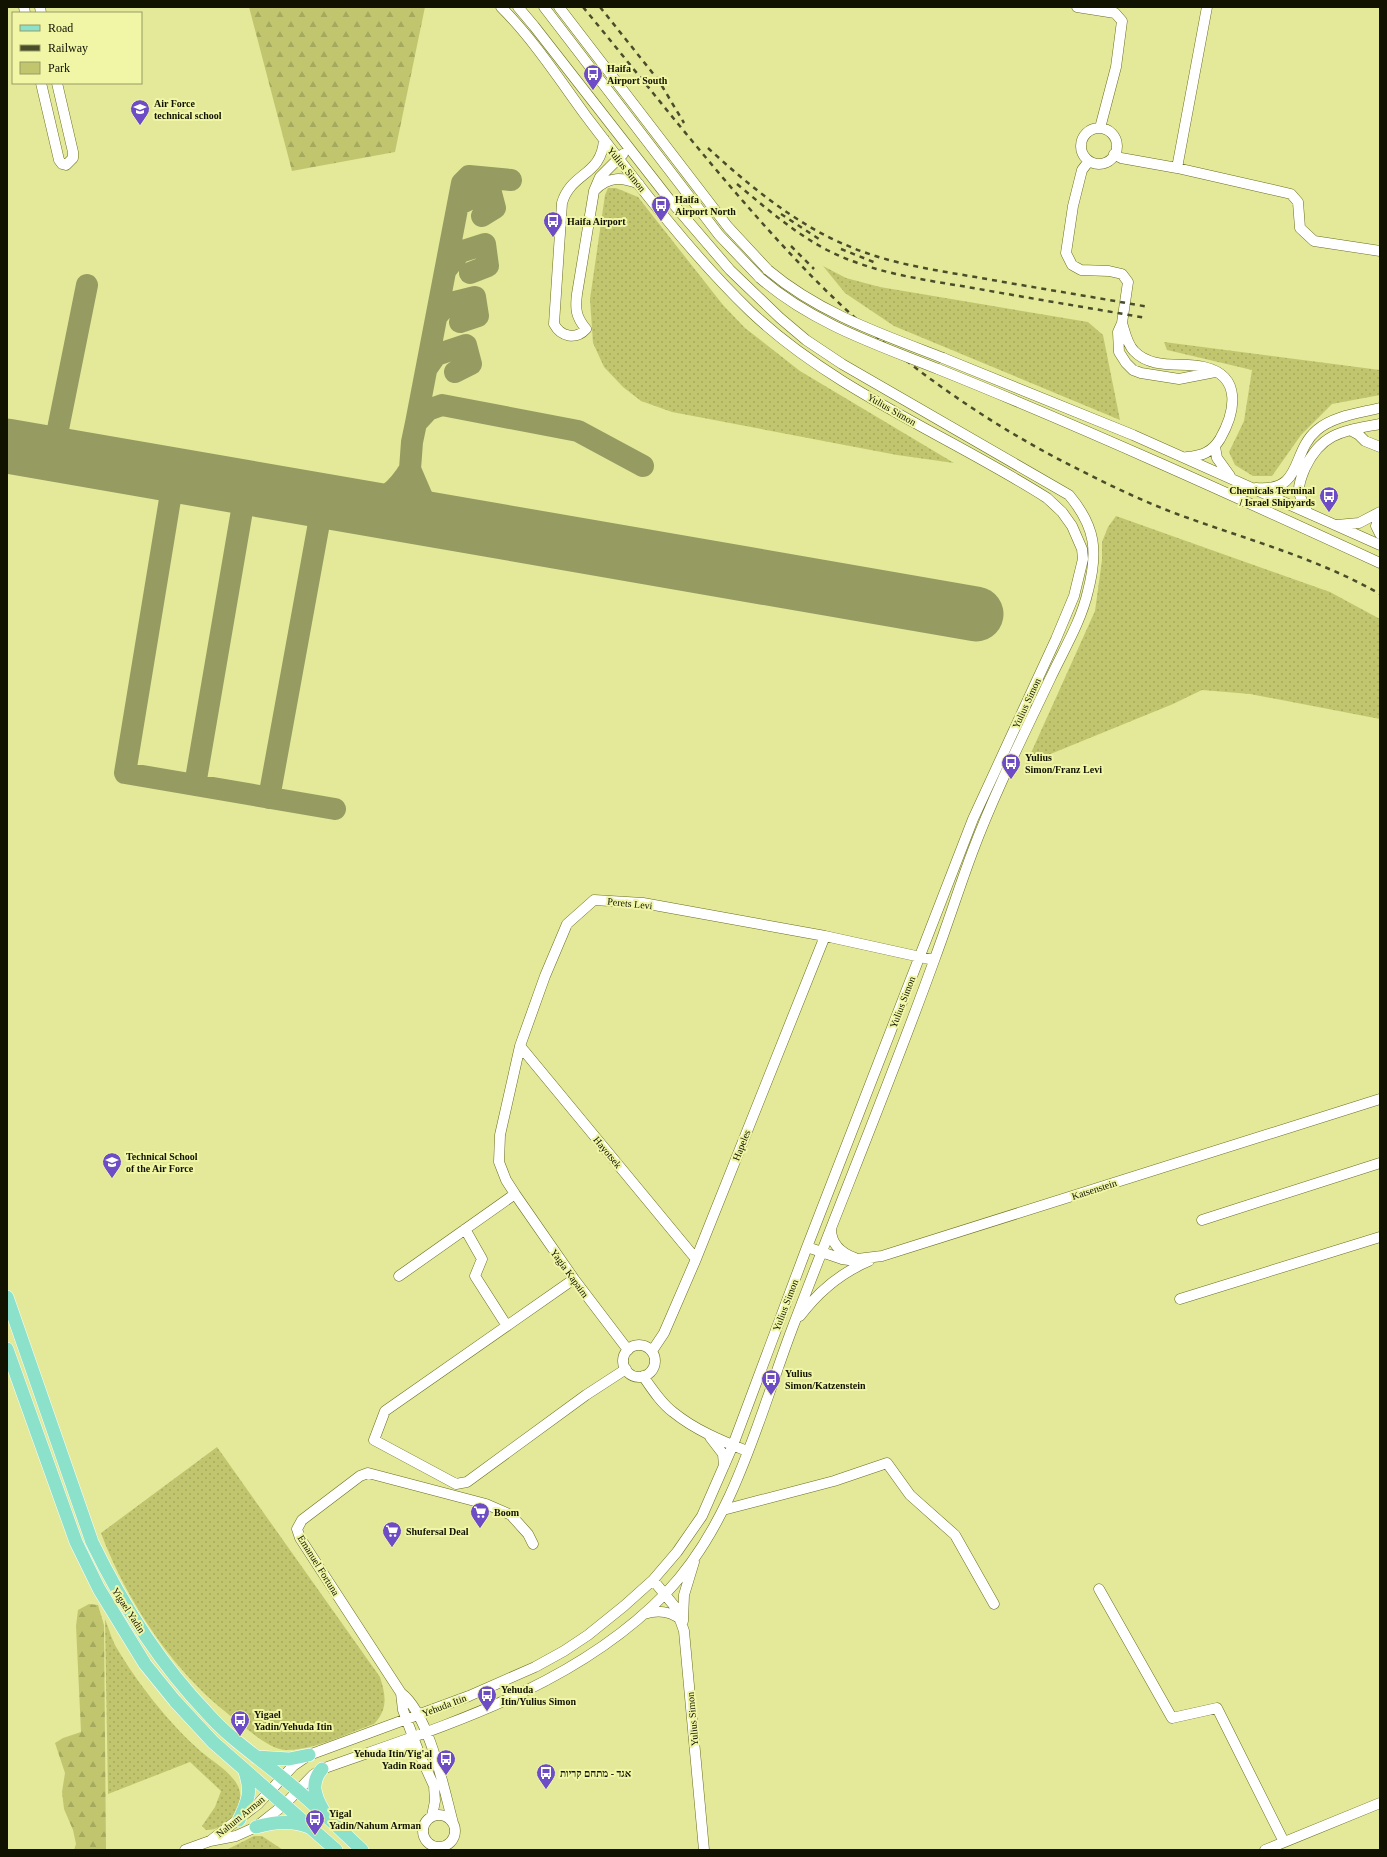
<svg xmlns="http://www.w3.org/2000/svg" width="1387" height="1857" viewBox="0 0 1387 1857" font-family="'Times New Roman','Noto Sans Hebrew',serif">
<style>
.green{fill:url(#green-dots)}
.forest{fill:url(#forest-firs)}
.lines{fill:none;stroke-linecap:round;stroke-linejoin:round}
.taxiway{stroke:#969b62;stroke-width:22}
.runway{stroke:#969b62;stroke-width:55}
.minor-casing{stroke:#6a6d1d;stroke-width:11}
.major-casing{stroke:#fff;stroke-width:14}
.minor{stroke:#fff;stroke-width:10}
.major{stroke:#8ce1cb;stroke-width:13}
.rail{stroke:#4a4d2a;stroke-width:2.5;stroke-dasharray:5 5;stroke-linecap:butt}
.minor-bridge-casing{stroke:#6a6d1d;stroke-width:11;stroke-linecap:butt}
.minor-bridge{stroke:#fff;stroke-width:10}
.labels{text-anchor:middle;stroke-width:4;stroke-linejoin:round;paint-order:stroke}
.poi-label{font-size:10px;font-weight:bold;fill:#111200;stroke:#f0f6a6;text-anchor:start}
.street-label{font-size:10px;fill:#111200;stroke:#f0f6a6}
</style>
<defs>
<pattern id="green-dots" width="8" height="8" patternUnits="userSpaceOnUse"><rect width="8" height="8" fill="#c1c66e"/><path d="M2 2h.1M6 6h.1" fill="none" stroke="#a5a95e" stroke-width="1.8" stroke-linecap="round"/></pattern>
<pattern id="forest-firs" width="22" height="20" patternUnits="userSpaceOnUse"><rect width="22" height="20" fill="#c1c66e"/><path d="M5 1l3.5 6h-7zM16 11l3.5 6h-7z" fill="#a5a95e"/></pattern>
</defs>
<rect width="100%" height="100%" fill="#e3e999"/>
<!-- green -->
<path class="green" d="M608 188H616L638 197 723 305 745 328 800 371 954 463 897 455 672 412 641 401 623 387 604 367 593 343 590 299 605 195Z
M823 266 846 278 880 287 1088 322 1103 335 1120 420 894 326 845 293Z
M1164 342 1380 370V395L1332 404 1301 435 1272 476H1253L1235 465 1229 452 1244 421 1252 370 1167 350Z
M1116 516 1330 592 1380 619V719L1250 694 1202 690 1173 704 1026 764 1095 611 1102 560V542L1108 527Z
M217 1447 380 1677C386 1696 388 1709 374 1724 348 1733 315 1750 287 1750 272 1750 255 1735 243 1726 227 1713 211 1701 197 1686 156 1644 121 1587 101 1533Z
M105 1619C109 1629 112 1641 118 1650 136 1681 169 1723 196 1747 209 1760 229 1769 238 1786 247 1805 227 1831 206 1830L202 1826 215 1807 221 1791 190 1762 108 1794Z
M254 1836H262L283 1850H226Z"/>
<!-- forest -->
<path class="forest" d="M249 7H425L395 152 292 171Z
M89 1604 98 1605 104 1625 106 1850H74L76 1844 73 1830 64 1809 62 1792 65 1773 55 1743 63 1738 81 1732 76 1626 78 1610Z"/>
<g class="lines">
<!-- taxiway -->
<path class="taxiway" d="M458 205 490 189 495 208 482 216
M445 271 460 252 485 244 488 266 470 273
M437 316 447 304 475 297 478 316 460 322
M427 368 436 355 466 345 471 364 455 372
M416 423 462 183 469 176 511 180
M53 454 87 285
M174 475 125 773 335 809
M360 507C385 499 396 492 410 469
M451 523 433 511 422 497 410 469 412 442 416 423 428 410 442 405 578 431 643 466
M195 785 246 487
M269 798 323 501"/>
<!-- runway -->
<path class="runway" d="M7 446 976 614"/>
<defs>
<path id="minor" d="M24 7 25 13
M40 7 41 13
M544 7 719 235 760 278
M559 7 728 227 768 270
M1077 7 1115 13 1122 21 1116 67 1100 128
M41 83 59 160 62 164 66 165 73 158V152L57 83
M1081 146a18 18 0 1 1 36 0a18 18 0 1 1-36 0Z
M604 139C602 176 571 172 562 203L554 324C561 337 576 340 586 329 576 317 575 309 577 294L594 191 600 177 623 154
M1114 154 1121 158 1177 168 1291 194 1298 202 1300 228 1314 241 1380 251
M1089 161 1082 170 1073 206 1066 253 1072 265 1081 270 1109 271 1122 274 1128 282 1122 323 1118 332 1119 352 1126 363 1133 370 1141 373 1179 379 1215 372
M1177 168 1207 7
M595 190C609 176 622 177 639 184
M1122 323C1125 332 1127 344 1134 351 1152 370 1181 362 1204 367 1243 376 1235 413 1220 439 1212 452 1202 456 1187 457
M943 358 1133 435 1380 545
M938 369C1087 429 1234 496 1380 563
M1350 430 1359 435 1365 441 1380 447
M1215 447 1217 458 1230 476
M1256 488C1304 492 1290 453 1317 430 1333 416 1360 413 1380 408
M1308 513C1297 493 1296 489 1305 468 1322 432 1344 431 1380 424
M1380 514 1376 526 1380 534
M1337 525 1359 523 1380 512
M520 1046 696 1259
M1202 1220 1380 1163
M465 1229 482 1259 475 1276 507 1326
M831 1229C831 1244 841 1253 855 1258
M807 1247 842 1259 849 1260 882 1256 1380 1099
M399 1276 515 1194
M574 1279 385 1411 374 1440 456 1484 467 1482 586 1395 626 1369
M1180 1299 1380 1237
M800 1316C819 1291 840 1273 869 1261
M623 1361a16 16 0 1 1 32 0a16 16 0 1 1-32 0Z
M628 1350 574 1279 515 1194 506 1180 499 1162 500 1135 520 1046 545 976 567 924 594 900 643 903 825 936 934 960
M652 1351 664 1333 696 1259 825 936
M643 1376C652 1389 661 1403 673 1412 695 1430 722 1441 747 1451
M710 1437 723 1454 724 1466
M723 1510 834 1481 887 1463 910 1495 955 1535 994 1604
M653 1580 676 1608 684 1631 704 1850
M1099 1589 1172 1718 1217 1708 1284 1842
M644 1614C657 1610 671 1611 681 1620
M683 1621 684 1595 694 1562
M401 1693 403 1710 419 1753 434 1786 435 1801 432 1816
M391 1745 404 1747 419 1753
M423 1831a16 16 0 1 1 32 0a16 16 0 1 1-32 0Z
M453 1823C444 1789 429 1714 401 1693L300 1538 297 1529 302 1520 360 1476 368 1473 486 1504 511 1515 528 1534 533 1544
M210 1841 258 1804 293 1766 309 1755 469 1696 535 1667 564 1651 588 1635 624 1606 653 1580 677 1552 702 1516 733 1445 807 1247 973 819 1056 639 1074 596 1083 559 1082 549 1072 526 1062 512 1047 498C950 436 834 391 750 311 689 252 637 183 586 116 559 79 533 39 501 7
M185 1850 210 1841 236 1836 256 1827 285 1804 313 1775 322 1769C443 1726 574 1688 666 1593 734 1522 758 1419 792 1329 839 1205 890 1083 935 958 948 923 959 888 972 853 994 794 1023 736 1050 679 1063 651 1081 622 1088 591 1098 552 1096 527 1069 495L842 364 806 340 780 318 730 270 669 199 534 26 518 7
M1265 1850 1380 1803"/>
<path id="major" d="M7 1297 92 1542C122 1604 160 1664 208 1714 230 1739 258 1757 284 1779 311 1801 337 1826 362 1850
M7 1349 76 1542 99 1589 145 1664 175 1701 213 1742 336 1850
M256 1757 289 1759 309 1755
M322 1769C310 1783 315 1796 323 1810
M239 1820C249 1799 252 1791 244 1769
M256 1827C273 1822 292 1820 309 1827"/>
</defs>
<!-- minor casing -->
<use href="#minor" class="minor-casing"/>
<!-- major casing -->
<use href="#major" class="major-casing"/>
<!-- minor -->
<use href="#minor" class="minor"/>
<!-- major -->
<use href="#major" class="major"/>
<!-- rail -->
<path class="rail" d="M583 7C654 93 722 182 799 263 873 342 966 411 1062 461 1099 480 1137 499 1177 514 1245 539 1317 558 1380 594
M600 7 659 81 684 123
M708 148C747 184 797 225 846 245 889 264 935 270 981 278 1037 288 1093 297 1149 307
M737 184C766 208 793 232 827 250 874 274 927 280 979 289 1034 299 1090 308 1146 318
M781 214 819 239
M791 246 814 269
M841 249 876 263"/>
<defs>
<path id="minor-bridge" d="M768 270C819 313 881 334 943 358
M760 278C812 323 875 344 938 369"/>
</defs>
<!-- minor-bridge casing -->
<use href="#minor-bridge" class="minor-bridge-casing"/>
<!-- minor-bridge -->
<use href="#minor-bridge" class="minor-bridge"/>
</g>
<!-- icons -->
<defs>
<symbol id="bus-pin" viewBox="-11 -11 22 30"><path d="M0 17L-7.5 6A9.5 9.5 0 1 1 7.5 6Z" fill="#6e4cc5" stroke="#f0f6a6"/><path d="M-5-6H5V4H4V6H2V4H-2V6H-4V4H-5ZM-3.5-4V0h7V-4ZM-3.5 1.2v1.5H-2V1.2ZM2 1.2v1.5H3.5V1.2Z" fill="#fff"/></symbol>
<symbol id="school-pin" viewBox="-11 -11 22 30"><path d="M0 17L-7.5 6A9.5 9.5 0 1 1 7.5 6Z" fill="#6e4cc5" stroke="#f0f6a6"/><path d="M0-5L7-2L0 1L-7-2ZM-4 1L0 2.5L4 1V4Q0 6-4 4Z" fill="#fff"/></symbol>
<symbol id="university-pin" viewBox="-11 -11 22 30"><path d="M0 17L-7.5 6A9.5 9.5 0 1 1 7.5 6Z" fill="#6e4cc5" stroke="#f0f6a6"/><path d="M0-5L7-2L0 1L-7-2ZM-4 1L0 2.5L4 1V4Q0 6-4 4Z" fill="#fff"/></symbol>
<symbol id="supermarket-pin" viewBox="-11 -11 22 30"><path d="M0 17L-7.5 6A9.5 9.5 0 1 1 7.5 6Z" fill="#6e4cc5" stroke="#f0f6a6"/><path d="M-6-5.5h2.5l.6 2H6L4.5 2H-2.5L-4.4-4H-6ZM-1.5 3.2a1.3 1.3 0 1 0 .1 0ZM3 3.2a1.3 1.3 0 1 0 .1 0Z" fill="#fff"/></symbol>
</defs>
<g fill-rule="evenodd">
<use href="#bus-pin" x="582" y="63" width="22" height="30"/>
<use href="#school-pin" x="129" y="98" width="22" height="30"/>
<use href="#bus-pin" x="650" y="194" width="22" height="30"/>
<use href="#bus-pin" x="542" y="210" width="22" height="30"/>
<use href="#bus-pin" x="1318" y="485" width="22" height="30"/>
<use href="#bus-pin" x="1000" y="752" width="22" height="30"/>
<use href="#university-pin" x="101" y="1151" width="22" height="30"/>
<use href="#bus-pin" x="760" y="1368" width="22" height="30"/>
<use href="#supermarket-pin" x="469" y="1501" width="22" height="30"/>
<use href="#supermarket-pin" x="381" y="1520" width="22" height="30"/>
<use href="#bus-pin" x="476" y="1684" width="22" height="30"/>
<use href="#bus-pin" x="229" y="1709" width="22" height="30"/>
<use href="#bus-pin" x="435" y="1748" width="22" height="30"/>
<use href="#bus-pin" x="535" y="1762" width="22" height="30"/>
<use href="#bus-pin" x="304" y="1808" width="22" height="30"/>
</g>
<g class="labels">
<!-- poi labels -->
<g class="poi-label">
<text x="607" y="72">Haifa<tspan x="607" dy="12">Airport South</tspan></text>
<text x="154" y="107">Air Force<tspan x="154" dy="12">technical school</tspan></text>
<text x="675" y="203">Haifa<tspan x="675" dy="12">Airport North</tspan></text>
<text x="567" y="225">Haifa Airport</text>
<text x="1315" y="494" text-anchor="end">Chemicals Terminal<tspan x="1315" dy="12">/ Israel Shipyards</tspan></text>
<text x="1025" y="761">Yulius<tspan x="1025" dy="12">Simon/Franz Levi</tspan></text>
<text x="126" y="1160">Technical School<tspan x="126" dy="12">of the Air Force</tspan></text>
<text x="785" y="1377">Yulius<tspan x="785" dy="12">Simon/Katzenstein</tspan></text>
<text x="494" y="1516">Boom</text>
<text x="406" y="1535">Shufersal Deal</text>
<text x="501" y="1693">Yehuda<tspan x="501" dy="12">Itin/Yulius Simon</tspan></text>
<text x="254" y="1718">Yigael<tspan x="254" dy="12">Yadin/Yehuda Itin</tspan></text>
<text x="432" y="1757" text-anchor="end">Yehuda Itin/Yig'al<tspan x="432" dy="12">Yadin Road</tspan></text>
<text x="560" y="1777">אגד - מתחם קריות</text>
<text x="329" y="1817">Yigal<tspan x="329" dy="12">Yadin/Nahum Arman</tspan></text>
</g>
<!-- street labels -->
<g class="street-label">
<text transform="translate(627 169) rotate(51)" y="4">Yulius Simon</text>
<text transform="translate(892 409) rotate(30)" y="4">Yulius Simon</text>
<text transform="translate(1026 703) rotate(-65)" y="4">Yulius Simon</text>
<text transform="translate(630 903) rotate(6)" y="4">Perets Levi</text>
<text transform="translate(902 1002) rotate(-69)" y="4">Yulius Simon</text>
<text transform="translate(741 1145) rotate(-68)" y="4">Hapeles</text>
<text transform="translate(608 1152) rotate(50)" y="4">Hayotsek</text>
<text transform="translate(1094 1189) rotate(-18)" y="4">Katsenstein</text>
<text transform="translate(570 1273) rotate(54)" y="4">Yagia Kapaim</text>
<text transform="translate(785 1305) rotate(-69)" y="4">Yulius Simon</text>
<text transform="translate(319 1565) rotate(58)" y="4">Emanuel Fortuna</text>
<text transform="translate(129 1610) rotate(57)" y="4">Yigael Yadin</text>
<text transform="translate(444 1705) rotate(-21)" y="4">Yehuda Itin</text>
<text transform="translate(692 1719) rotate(-95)" y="4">Yulius Simon</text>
<text transform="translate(240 1816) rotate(-39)" y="4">Nahum Arman</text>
</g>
</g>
<!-- border -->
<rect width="1387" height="1857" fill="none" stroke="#111200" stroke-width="16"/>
<!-- legend -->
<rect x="12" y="12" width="130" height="72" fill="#f0f6a6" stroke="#979b64"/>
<rect x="20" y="25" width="20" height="6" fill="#8ce1cb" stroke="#979b64"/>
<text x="48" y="32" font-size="12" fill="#111200">Road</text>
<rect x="20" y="45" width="20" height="6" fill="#4a4d2a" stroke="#979b64"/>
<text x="48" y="52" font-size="12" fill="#111200">Railway</text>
<rect x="20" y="62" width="20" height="12" fill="#c1c66e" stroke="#979b64"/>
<text x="48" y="72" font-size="12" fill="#111200">Park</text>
</svg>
